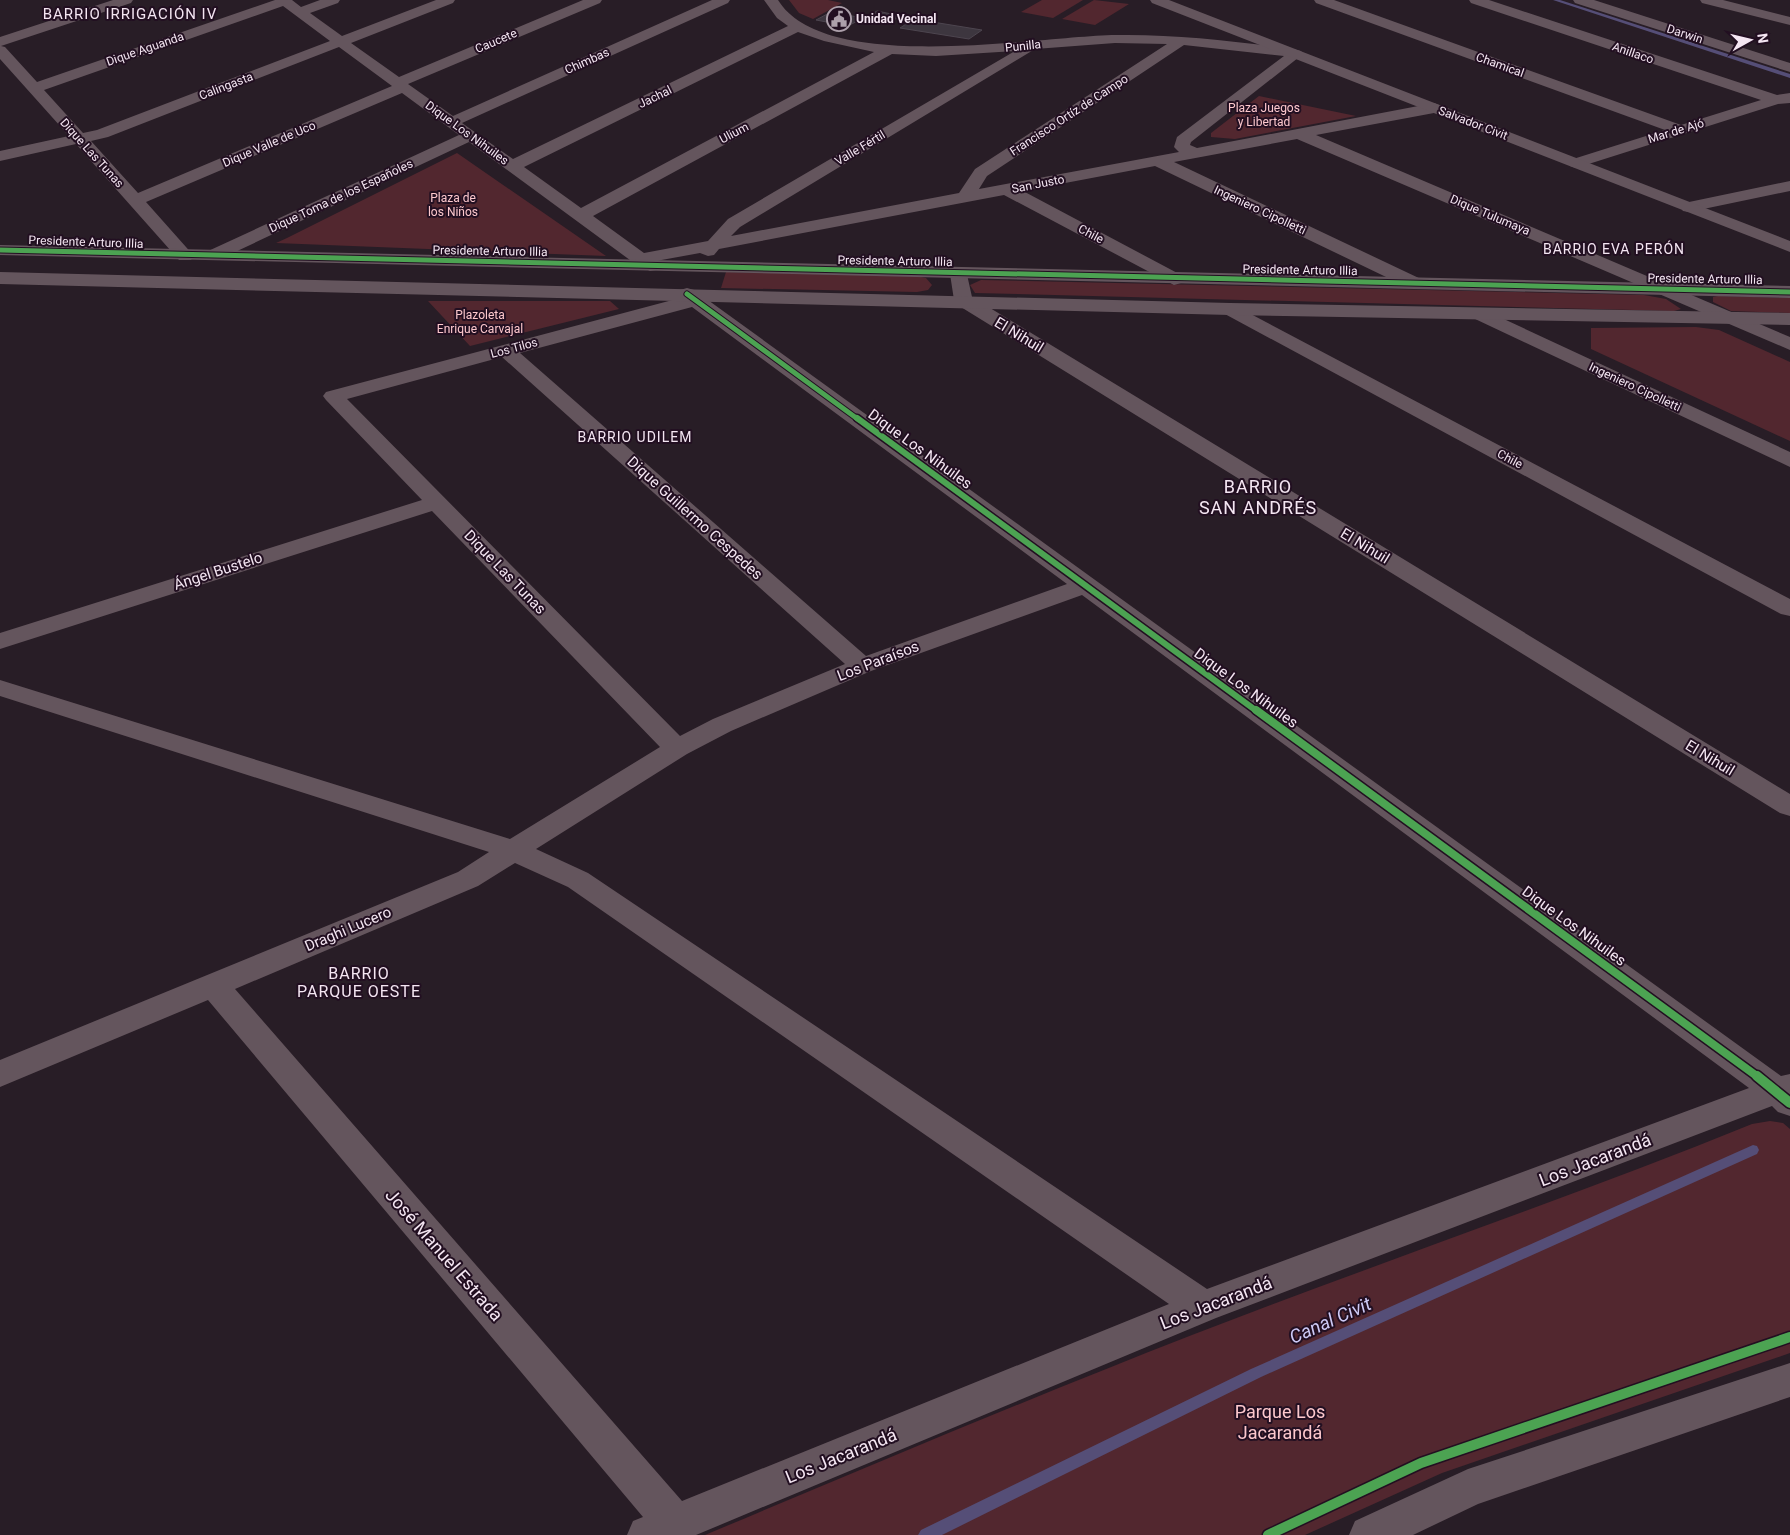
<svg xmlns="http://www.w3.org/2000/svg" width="1790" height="1535" viewBox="0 0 1790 1535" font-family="Roboto,sans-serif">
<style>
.green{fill:#52272f}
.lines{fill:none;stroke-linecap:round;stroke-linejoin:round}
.stream{fill:#554e77;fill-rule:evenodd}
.building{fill:#3d363f;stroke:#4d454f}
.minor{fill:#64555d;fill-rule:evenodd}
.tertiary{fill:#64555d;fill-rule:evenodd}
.cycleway-far3-casing{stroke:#220f21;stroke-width:7}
.cycleway-far2-casing{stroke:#220f21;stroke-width:9}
.cycleway-far1-casing{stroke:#220f21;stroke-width:11}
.cycleway-casing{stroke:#220f21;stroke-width:13}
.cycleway-far3{stroke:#4ca352;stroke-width:5}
.cycleway-far2{stroke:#4ca352;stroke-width:6}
.cycleway-far1{stroke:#4ca352;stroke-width:8}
.cycleway{stroke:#4ca352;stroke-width:10}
.labels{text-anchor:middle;stroke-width:4;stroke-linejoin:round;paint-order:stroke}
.far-poi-label{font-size:12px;font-weight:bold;fill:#f4e6f2;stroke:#220f21;text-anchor:start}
.far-street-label{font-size:12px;fill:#f4e6f2;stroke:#220f21}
.far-park-label{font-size:12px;fill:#fdc8cd;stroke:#220f21}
.far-neighbourhood-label{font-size:14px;letter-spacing:1px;fill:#f4e6f2;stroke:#220f21}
.far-quarter-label{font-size:15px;letter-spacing:1px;fill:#f4e6f2;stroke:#220f21}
.street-label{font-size:15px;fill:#f4e6f2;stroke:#220f21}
.neighbourhood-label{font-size:16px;letter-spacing:1px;fill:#f4e6f2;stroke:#220f21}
.quarter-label{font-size:18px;letter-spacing:1px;fill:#f4e6f2;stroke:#220f21}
.near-street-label{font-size:18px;fill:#f4e6f2;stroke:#220f21}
.near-park-label{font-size:18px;fill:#fdc8cd;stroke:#220f21}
.near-water-label{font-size:19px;font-style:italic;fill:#cdc9f5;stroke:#220f21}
</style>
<rect width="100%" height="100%" fill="#281d26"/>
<!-- green -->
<path class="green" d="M789 0H828L842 3 813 19 799 13Z
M1042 0H1083L1053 18 1021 12Z
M1094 0 1129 4 1095 25 1062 19Z
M1259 96 1356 116 1235 139 1211 137V133Z
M457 153 606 256 276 243 287 238Z
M726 272 917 276 926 278 932 285 928 290 917 292 721 288Z
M981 280 1644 295 1666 299 1681 309 1674 311 975 293 970 285Z
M1718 296 1790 298V313L1731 311 1713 302V297Z
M428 301H610L619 309 470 346Z
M1696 327 1719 330 1790 362V441L1591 349V328Z
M1770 1121 1783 1123 1790 1129V1353L1442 1473 1305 1535H705C867 1467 1028 1399 1192 1335 1378 1263 1567 1199 1752 1124Z"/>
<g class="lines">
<!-- stream -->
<path class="stream" d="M1553 0H1560L1790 74V78Z
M1753 1145 1757 1146 1759 1150 1757 1154 1261 1377 942 1535H918L921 1530 1251 1369Z"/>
</g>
<!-- building -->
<path class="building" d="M877 11 901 16 886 24 862 20Z
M831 12 863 18 848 26 816 20Z
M914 19 982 30 969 39 900 28Z"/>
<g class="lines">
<!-- minor -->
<path class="minor" d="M113 0H133L131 3 1 46 5 47 37 82 275 0H292L301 7 320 0H340L338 3 310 13 342 36 436 0H455L453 3 351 43 399 77 583 0H602L600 3 408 84 453 116 712 0H730L728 3 462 123 513 159 788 26 777 18 764 0H778C825 76 1038 36 1116 35 1174 34 1231 41 1289 48L1301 51 1303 54 1191 142 1190 145 1197 148 1434 103 1439 105 1442 108 1434 113 1316 135 1790 337V350L1297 139 1174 162 1423 280 1425 284 1423 288H1409L1155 166 1023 191 1181 275 1183 279 1181 283 1174 285 1004 195 719 249 714 255 708 256 700 253 656 261 659 266 656 270 650 271 634 263 469 142 218 260H206L203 256 206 252 459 135 402 93 146 202 194 256 191 260H179L76 144 0 161V151L69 136 0 59V37ZM283 6 330 41 97 130 83 133 44 90ZM798 32 824 41 874 52 581 208 524 167ZM1115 43 1167 44 975 169 959 193 731 236 740 227 1035 49ZM1184 45 1284 56 1177 137 1174 147 1179 152 979 189 987 176ZM339 47 392 86 138 193 91 141 108 137ZM1015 51 728 219 708 241 644 253 593 216 892 54 936 56Z
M1314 0H1334L1681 125 1761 100 1471 3 1469 0H1489L1777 95 1790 93V103L1778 104 1576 168 1570 166 1568 163 1570 160 1665 130 1316 3Z
M1573 0H1594L1790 63V72L1575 3Z
M1700 0H1723L1790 17V25L1702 3Z
M1790 181V191L1689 212 1683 211 1680 207 1683 203 1689 202Z
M959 268 966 270 972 297 1790 794V816L1780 813 956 304 954 300 950 274 952 270Z
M687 288 694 290 1781 1076 1790 1074V1116L1778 1112 1772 1106 1216 1318 696 1535H627L633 1521 643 1517 208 1000 0 1087V1060L458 872 489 852 0 696V680L510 839 660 747 432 511 0 649V633L422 500 326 400 323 396 326 392 680 298 678 294 680 290ZM692 307 1067 584 866 656 520 353ZM502 357 845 664 713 719 680 736 347 399ZM1082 595 1749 1088 1207 1289 588 873 536 849 687 754 731 731 871 671ZM515 863 568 887 1169 1304 682 1501 235 989 478 886Z
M1230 303 1790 599V616L1781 614 1223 313 1220 309 1223 305Z
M1480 308 1790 452V467L1473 318 1470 314 1473 310Z
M1790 1363V1397L1478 1504 1413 1535H1349L1355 1521 1468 1469Z"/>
<!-- tertiary -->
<path class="tertiary" d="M1150 0H1169L1790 241V252L1152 3Z
M0 245 1790 286V298L0 255Z
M0 272 1230 303 1790 313V325L1230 315 0 284Z"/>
<defs>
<path id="cycleway-far3" d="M0 250 1790 292
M687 294 859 420"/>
<path id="cycleway-far2" d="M857 418 1258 712"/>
<path id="cycleway-far1" d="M1256 710 1758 1077"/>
<path id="cycleway" d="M1757 1076 1790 1103
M1268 1535 1421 1463 1790 1337"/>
</defs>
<!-- cycleway-far3 casing -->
<use href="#cycleway-far3" class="cycleway-far3-casing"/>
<!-- cycleway-far2 casing -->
<use href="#cycleway-far2" class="cycleway-far2-casing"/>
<!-- cycleway-far1 casing -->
<use href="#cycleway-far1" class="cycleway-far1-casing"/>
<!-- cycleway casing -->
<use href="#cycleway" class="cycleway-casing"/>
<!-- cycleway-far3 -->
<use href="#cycleway-far3" class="cycleway-far3"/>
<!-- cycleway-far2 -->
<use href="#cycleway-far2" class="cycleway-far2"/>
<!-- cycleway-far1 -->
<use href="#cycleway-far1" class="cycleway-far1"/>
<!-- cycleway -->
<use href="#cycleway" class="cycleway"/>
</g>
<!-- icons -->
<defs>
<symbol id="civic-ring" viewBox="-11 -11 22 22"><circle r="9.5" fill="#220f21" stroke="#ada0ab" stroke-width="1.5"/><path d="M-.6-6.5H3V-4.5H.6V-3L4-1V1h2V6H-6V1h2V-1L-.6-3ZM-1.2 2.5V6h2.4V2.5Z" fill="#ada0ab"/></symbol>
</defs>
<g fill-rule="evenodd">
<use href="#civic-ring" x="825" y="5" width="28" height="28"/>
</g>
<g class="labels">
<!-- far-poi labels -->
<g class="far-poi-label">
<text x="856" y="23">Unidad Vecinal</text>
</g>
<!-- far-street labels -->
<g class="far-street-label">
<text transform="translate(1685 34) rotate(18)" y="4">Darwin</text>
<text transform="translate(496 41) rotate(-23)" y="4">Caucete</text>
<text transform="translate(1023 46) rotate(-6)" y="4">Punilla</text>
<text transform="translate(145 49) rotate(-19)" y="4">Dique Aguanda</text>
<text transform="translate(1633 53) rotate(19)" y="4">Anillaco</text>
<text transform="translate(587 61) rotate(-24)" y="4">Chimbas</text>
<text transform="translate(1500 65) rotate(20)" y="4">Chamical</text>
<text transform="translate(226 86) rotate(-21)" y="4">Calingasta</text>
<text transform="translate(655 97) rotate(-26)" y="4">Jachal</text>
<text transform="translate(1069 115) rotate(-33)" y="4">Francisco Ortíz de Campo</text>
<text transform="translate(1473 123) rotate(21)" y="4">Salvador Civit</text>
<text transform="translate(1676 131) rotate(-17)" y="4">Mar de Ajó</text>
<text transform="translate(467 133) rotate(36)" y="4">Dique Los Nihuiles</text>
<text transform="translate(734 133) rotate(-28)" y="4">Ulium</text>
<text transform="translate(269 144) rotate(-23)" y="4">Dique Valle de Uco</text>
<text transform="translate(860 148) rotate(-31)" y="4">Valle Fértil</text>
<text transform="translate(92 153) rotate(48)" y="4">Dique Las Tunas</text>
<text transform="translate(1038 184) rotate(-11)" y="4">San Justo</text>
<text transform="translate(341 196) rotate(-25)" y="4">Dique Toma de los Españoles</text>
<text transform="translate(1260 210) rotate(25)" y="4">Ingeniero Cipolletti</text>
<text transform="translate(1490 215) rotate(23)" y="4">Dique Tulumaya</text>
<text transform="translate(1091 234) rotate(28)" y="4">Chile</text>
<text transform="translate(86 242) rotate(2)" y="4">Presidente Arturo Illia</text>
<text transform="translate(490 251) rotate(1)" y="4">Presidente Arturo Illia</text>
<text transform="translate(895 261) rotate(1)" y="4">Presidente Arturo Illia</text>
<text transform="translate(1300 270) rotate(1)" y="4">Presidente Arturo Illia</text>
<text transform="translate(1705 279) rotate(1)" y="4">Presidente Arturo Illia</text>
<text transform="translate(514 348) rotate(-15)" y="4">Los Tilos</text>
<text transform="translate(1635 387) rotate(25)" y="4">Ingeniero Cipolletti</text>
<text transform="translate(1510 459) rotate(28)" y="4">Chile</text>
</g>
<!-- far-park labels -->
<g class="far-park-label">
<text x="1264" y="112">Plaza Juegos<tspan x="1264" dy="14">y Libertad</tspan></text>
<text x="453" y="202">Plaza de<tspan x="453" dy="14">los Niños</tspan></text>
<text x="480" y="319">Plazoleta<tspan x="480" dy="14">Enrique Carvajal</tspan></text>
</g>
<!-- far-neighbourhood labels -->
<g class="far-neighbourhood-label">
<text x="1614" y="254">BARRIO EVA PERÓN</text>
<text x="635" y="442">BARRIO UDILEM</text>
</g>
<!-- far-quarter labels -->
<g class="far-quarter-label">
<text x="130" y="19">BARRIO IRRIGACIÓN IV</text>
</g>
<!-- street labels -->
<g class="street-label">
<text transform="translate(1019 335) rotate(31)" y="5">El Nihuil</text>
<text transform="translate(920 449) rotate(36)" y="5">Dique Los Nihuiles</text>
<text transform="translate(695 518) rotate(42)" y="5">Dique Guillermo Cespedes</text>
<text transform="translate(1365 546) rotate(31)" y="5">El Nihuil</text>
<text transform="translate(218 571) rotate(-18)" y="5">Ángel Bustelo</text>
<text transform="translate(505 572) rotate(46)" y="5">Dique Las Tunas</text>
<text transform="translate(878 661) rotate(-21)" y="5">Los Paraísos</text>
<text transform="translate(1246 688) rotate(36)" y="5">Dique Los Nihuiles</text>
<text transform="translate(1710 758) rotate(31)" y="5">El Nihuil</text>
<text transform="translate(1574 926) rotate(36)" y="5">Dique Los Nihuiles</text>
<text transform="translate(348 929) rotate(-23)" y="5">Draghi Lucero</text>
</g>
<!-- neighbourhood labels -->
<g class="neighbourhood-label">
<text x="359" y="979">BARRIO<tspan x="359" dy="18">PARQUE OESTE</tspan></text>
</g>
<!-- quarter labels -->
<g class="quarter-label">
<text x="1258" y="493">BARRIO<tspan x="1258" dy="21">SAN ANDRÉS</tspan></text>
</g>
<!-- near-street labels -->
<g class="near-street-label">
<text transform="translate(1595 1160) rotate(-21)" y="6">Los Jacarandá</text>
<text transform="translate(444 1255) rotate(49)" y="6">José Manuel Estrada</text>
<text transform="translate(1216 1303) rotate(-21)" y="6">Los Jacarandá</text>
<text transform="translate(841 1456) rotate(-22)" y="6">Los Jacarandá</text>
</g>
<!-- near-park labels -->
<g class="near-park-label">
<text x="1280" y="1418">Parque Los<tspan x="1280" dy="21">Jacarandá</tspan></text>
</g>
<!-- near-water labels -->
<g class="near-water-label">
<text transform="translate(1330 1320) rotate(-24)" y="7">Canal Civit</text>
</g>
</g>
<!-- north arrow -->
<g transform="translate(1750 40) rotate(82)" stroke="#220f21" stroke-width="4" paint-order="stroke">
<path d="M0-4L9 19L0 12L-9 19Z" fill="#f4e6f2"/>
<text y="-8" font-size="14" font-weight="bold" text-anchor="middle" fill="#f4e6f2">N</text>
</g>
</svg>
